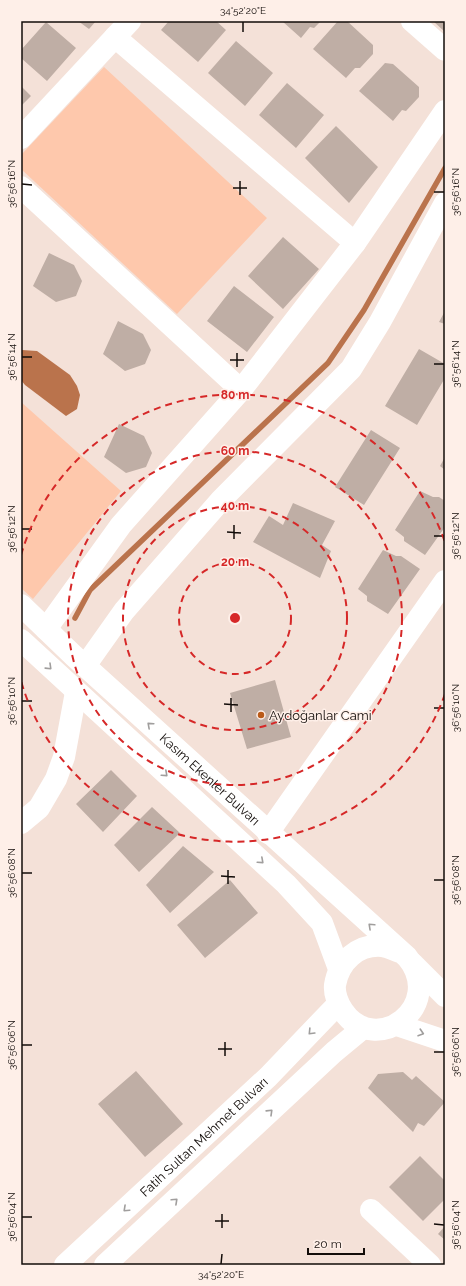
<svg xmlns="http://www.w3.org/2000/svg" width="466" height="1286" viewBox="0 0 466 1286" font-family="Raleway,sans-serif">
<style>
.green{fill:#fec8ac}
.water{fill:#ba734c}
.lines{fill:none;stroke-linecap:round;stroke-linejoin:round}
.stream{stroke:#ba734c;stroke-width:5.5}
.building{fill:#bfaea5}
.minor{stroke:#fff;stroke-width:22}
.oneway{stroke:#a09e9d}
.ticks{fill:none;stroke:#120c09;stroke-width:1.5}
.ring{fill:none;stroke:#d62828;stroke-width:2;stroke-dasharray:7 5}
.poi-dot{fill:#ba5a18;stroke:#feefe8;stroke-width:1.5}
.labels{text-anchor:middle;stroke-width:3;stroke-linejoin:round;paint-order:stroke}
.poi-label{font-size:13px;fill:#120c09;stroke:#feefe8;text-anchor:start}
.street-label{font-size:13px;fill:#120c09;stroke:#feefe8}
.centre{fill:#d62828;stroke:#feefe8;stroke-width:2}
.ring-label{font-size:12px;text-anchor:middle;font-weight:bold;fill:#d62828;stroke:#feefe8;stroke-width:3;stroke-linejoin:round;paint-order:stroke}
.neatline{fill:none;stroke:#120c09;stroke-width:1.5}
.ticks-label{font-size:10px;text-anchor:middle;fill:#120c09}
</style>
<rect width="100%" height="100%" fill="#f4e1d8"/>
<!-- green -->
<path class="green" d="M104 67 267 218 177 314 21 169V155Z
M21 402 121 491 33 599 21 588Z"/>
<!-- water -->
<path class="water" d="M22 350 37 351 70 375 77 386 80 395 77 409 66 416 25 385 21 380Z"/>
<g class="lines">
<!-- stream -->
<path class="stream" d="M75 618 90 590 328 363 364 310 445 168"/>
</g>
<!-- building -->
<path class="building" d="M78 21H96L89 29Z
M169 21H216L226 30 198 62 161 30Z
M282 21H321L314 28 310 27 301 38Z
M338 21H347L373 45V54L360 68H355L346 78 313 49Z
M433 21H445V32Z
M46 22 76 48 47 81 21 58V50Z
M236 41 273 73 245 106 208 73Z
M385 63 393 64 419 87V97L406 111 402 110 393 121 359 91Z
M287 83 324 115 296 148 259 115Z
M21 86 31 96 21 106Z
M336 126 378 167 349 203 305 158Z
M283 237 319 269 283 309 248 276Z
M49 253 74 265 82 281 76 296 56 302 33 286Z
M234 286 274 317 247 352 207 321Z
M445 311V324L439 322Z
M118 321 143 334 151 350 145 364 125 371 103 354Z
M419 349 445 364V378L417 425 385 406Z
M119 424 144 436 152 453 146 467 126 473 104 457Z
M371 430 400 448 364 505 335 487Z
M445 457V470L440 466Z
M420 491 433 497H439L445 501V527L425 555 404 541V537L395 530Z
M293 503 335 521 322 545 331 551 320 578 253 542 269 516 283 525Z
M383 550 396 556H401L420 569 388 614 367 601V596L358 589Z
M275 680 291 737 247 749 230 693Z
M111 770 137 796 103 832 76 804Z
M152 807 180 833 139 872 114 845Z
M183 846 214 872 170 913 146 885Z
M230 880 258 913 205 958 177 925Z
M136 1071 183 1124 145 1157 98 1104Z
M403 1072 412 1080 416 1076 445 1102 424 1126 418 1123 413 1132 368 1088 378 1074Z
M420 1156 445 1181V1199L423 1221 389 1187Z
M445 1226V1240L438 1234Z"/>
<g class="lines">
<!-- minor -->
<g class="minor">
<path d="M412 21 445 50"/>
<path d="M115 37 355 243"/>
<path d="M21 138 130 21"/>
<path d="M21 187 241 390"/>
<path id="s1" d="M21 605 74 656 407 957C447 1005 376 1059 343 1011 338 1004 334 993 335 985 339 961 358 944 382 946 388 947 394 950 400 952"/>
<path d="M46 629 121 525 241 390 355 243 445 111"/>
<path d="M21 640 286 884 322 923 339 969"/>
<path d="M85 666 124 611 221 500 351 369 380 322 445 203"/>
<path d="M21 823 39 808 56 779 64 757 76 692"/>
<path d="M268 833 445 581"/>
<path d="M413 964 445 996"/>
<path d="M397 1025 445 1041"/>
<path d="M371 1210 430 1265"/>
<path id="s2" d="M65 1265 268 1077 338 1004"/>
<path d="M105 1265 334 1052 363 1028"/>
</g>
</g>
<!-- one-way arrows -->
<defs><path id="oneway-chevron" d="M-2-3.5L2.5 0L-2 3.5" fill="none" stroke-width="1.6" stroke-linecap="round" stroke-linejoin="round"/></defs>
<g class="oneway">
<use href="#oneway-chevron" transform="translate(49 667) rotate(44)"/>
<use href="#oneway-chevron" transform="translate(150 725) rotate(-138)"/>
<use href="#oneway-chevron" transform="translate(165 774) rotate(42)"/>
<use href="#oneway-chevron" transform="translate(261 861) rotate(42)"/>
<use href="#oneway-chevron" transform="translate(371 926) rotate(-137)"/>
<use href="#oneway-chevron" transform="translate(311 1032) rotate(134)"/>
<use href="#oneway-chevron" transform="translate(421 1033) rotate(18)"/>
<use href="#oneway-chevron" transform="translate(270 1112) rotate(-44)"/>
<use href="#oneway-chevron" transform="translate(175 1201) rotate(-43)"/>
<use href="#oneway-chevron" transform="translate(126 1209) rotate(137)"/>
</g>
<!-- ticks -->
<path class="ticks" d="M243 32V22M22 184 32 185M233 188H247M434 192H444M240 195V181M22 357H32M230 360H244M434 364H444M237 367V353M22 529H32M227 532 241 533M434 536H444M234 539V525M22 701H32M224 704 238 705M434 708H444M231 712V698M22 873H32M221 876 235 877M434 880H444M228 884V870M22 1045H32M218 1049H232M434 1052H444M225 1056V1042M22 1217H32M215 1221H229M434 1224 444 1225M222 1228V1214M221 1264 222 1254"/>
<!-- distance rings -->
<g class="ring">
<circle cx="235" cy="618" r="56"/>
<circle cx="235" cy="618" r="112"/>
<circle cx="235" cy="618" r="167"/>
<path d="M445 694A223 223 0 0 1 21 681M21 555A223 223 0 0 1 445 542"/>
</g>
<!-- markers -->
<circle class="poi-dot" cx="261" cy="715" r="4"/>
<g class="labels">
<!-- poi labels -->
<g class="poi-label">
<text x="269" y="720">Aydoğanlar Cami</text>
</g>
<!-- street labels -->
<g class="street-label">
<text dy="5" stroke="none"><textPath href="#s1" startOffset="257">Kasım Ekenler Bulvarı</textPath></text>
<text dy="5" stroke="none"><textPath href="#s2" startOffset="189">Fatih Sultan Mehmet Bulvarı</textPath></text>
</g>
</g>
<circle cx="235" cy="618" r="6" class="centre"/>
<g class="ring-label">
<text x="235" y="399">80 m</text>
<text x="235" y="455">60 m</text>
<text x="235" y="510">40 m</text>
<text x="235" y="566">20 m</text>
</g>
<!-- border -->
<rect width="466" height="1286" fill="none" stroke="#feefe8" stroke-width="44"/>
<!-- scale -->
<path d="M308 1248v6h56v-6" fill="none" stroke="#120c09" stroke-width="2"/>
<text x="314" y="1248" font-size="12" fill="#120c09" stroke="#feefe8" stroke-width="3" paint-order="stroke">20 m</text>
<rect x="22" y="22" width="422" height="1242" class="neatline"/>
<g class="ticks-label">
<text x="243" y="14">34°52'20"E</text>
<text transform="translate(11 184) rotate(-90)" y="4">36°56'16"N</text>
<text transform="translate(455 192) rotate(-90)" y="4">36°56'16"N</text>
<text transform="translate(11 357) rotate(-90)" y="4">36°56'14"N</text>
<text transform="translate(455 364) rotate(-90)" y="4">36°56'14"N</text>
<text transform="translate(11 529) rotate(-90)" y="4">36°56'12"N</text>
<text transform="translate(455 536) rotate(-90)" y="4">36°56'12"N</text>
<text transform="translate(11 701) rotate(-90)" y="4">36°56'10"N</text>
<text transform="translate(455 708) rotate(-90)" y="4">36°56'10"N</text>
<text transform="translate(11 873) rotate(-90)" y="4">36°56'08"N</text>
<text transform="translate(455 880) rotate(-90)" y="4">36°56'08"N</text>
<text transform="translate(11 1045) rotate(-90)" y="4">36°56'06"N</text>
<text transform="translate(455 1052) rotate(-90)" y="4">36°56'06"N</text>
<text transform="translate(11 1217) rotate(-90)" y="4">36°56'04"N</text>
<text transform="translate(455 1225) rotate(-90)" y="4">36°56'04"N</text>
<text x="221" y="1278">34°52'20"E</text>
</g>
</svg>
